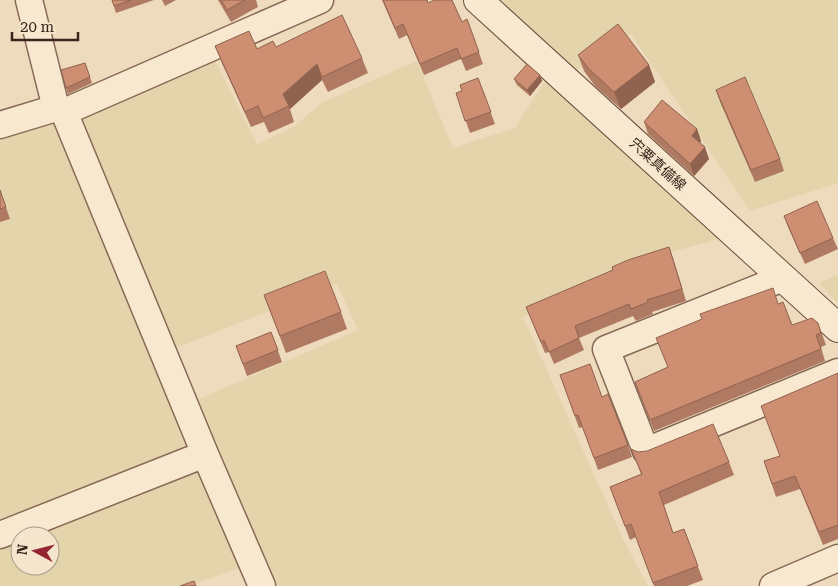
<svg xmlns="http://www.w3.org/2000/svg" width="838" height="586" viewBox="0 0 838 586" font-family="'Roboto Serif','Noto Sans JP',serif">
<style>
.farmland{fill:#e4d4ab;fill-rule:evenodd}
.lines{fill:none;stroke-linecap:round;stroke-linejoin:round}
.minor-casing{stroke:#866a56;stroke-width:29}
.secondary-casing{stroke:#684b3a;stroke-width:30}
.minor{stroke:#f9e8d0;stroke-width:26}
.secondary{stroke:#f9e8d0;stroke-width:28}
.wall{fill:#b07a62}
.shaded-wall{fill:#906350}
.building{fill:#cd8e72;stroke:#906350}
.labels{text-anchor:middle;stroke-width:4.5;stroke-linejoin:round;paint-order:stroke}
.street-label{font-size:14px;fill:#35251b;stroke:#f6e5cd}
</style>
<rect width="100%" height="100%" fill="#eedabd"/>
<!-- farmland -->
<path class="farmland" d="M501 0H838V183L750 211 631 34 577 70Z
M215 61 257 144 294 127 321 103 417 61 453 148 515 128 547 78 725 237 630 264 601 280 523 317 623 539 648 586H272L192 402 358 330 337 284 173 349 79 121Z
M47 118 59 125 192 449 0 525V133Z
M838 275V303L819 283Z
M196 463 248 565 188 586H0V542ZM20 536H50V566H20Z"/>
<g class="lines">
<defs>
<path id="minor" d="M29 0 56 108
M64 112 320 0
M0 125 56 108 64 112 205 454 262 586
M783 278 606 349 646 451 838 372
M0 535 205 454
M773 586 838 558"/>
<path id="secondary" d="M478 0 838 328"/>
</defs>
<!-- minor casing -->
<use href="#minor" class="minor-casing"/>
<!-- secondary casing -->
<use href="#secondary" class="secondary-casing"/>
<!-- minor -->
<use href="#minor" class="minor"/>
<!-- secondary -->
<use href="#secondary" class="secondary"/>
</g>
<!-- wall -->
<path class="wall" d="M112 0H154L116 13Z
M162 0H176L165 6Z
M218 0H256L258 7 231 22Z
M382 0H427L428 3 462 22 467 19 483 64 466 71 461 59 424 75 407 35 399 39Z
M215 46 257 49 276 47 362 58 368 73 328 92 322 80 290 109 294 122 269 133 264 122 251 127 221 61Z
M578 55 649 65 655 82 621 109 595 86 584 71Z
M85 63 92 83 68 94 66 88Z
M540 75 542 81 530 96 517 85 514 79Z
M478 78 495 124 470 133 456 93 462 91Z
M716 90 780 159 784 171 755 182 720 102Z
M644 122 697 129 701 141 700 143 709 159 694 176 648 134Z
M0 190 10 219 0 222Z
M784 216 833 238 838 249 805 264 788 227Z
M669 247 686 301 652 312 653 314 636 321 633 316 579 338 584 350 554 364 549 352 545 353 526 307Z
M264 295 341 312 347 329 286 353Z
M778 304 792 325 818 323 826 345 821 347 825 361 654 431 635 382 668 367Z
M271 332 282 362 247 376 236 346Z
M838 373V539L823 545 800 489 776 497 764 461 780 456Z
M560 375 602 397 628 445 632 457 598 470 583 427 579 428Z
M631 449 638 452 729 462 734 475 664 505 673 533 684 529 703 580 687 586H654L636 537 630 540 610 487 641 474Z"/>
<!-- shaded-wall -->
<path class="shaded-wall" d="M317 64 322 80 290 109 283 94Z
M649 65 655 82 621 109 614 92Z
M540 75 542 81 530 96 527 90Z
M697 129 701 141 696 148 692 136Z
M705 147 709 159 694 176 690 164Z
M669 247 673 258 686 301 682 289Z"/>
<!-- building -->
<path class="building" d="M112 0H131L114 6Z
M221 0H245L227 10Z
M383 0H427L428 3 434 0H452L462 22 467 19 479 52 461 59 457 48 420 64 403 24 395 28Z
M342 15 362 58 322 77 317 64 283 94 289 106 263 118 258 106 245 112 215 46 249 31 257 49 273 41 276 47Z
M618 24 649 65 614 92 589 69 578 55Z
M85 63 90 77 66 88 61 70Z
M527 64 540 75 527 90 514 79Z
M745 77 780 159 751 170 716 90Z
M478 78 491 112 465 121 456 93 462 91 460 85Z
M662 100 697 129 692 136 705 147 690 164 644 122Z
M0 190 6 207 0 209Z
M817 201 833 238 800 253 784 216Z
M669 247 682 289 647 300 648 302 631 309 629 304 575 326 579 338 549 352 544 340 541 342 526 307 613 270 612 267 628 260Z
M325 271 341 312 280 336 264 295Z
M773 288 778 304 783 302 792 325 812 318 818 323 821 333 816 335 821 349 650 420 635 382 668 367 656 338 702 319 700 314Z
M271 332 278 350 243 364 236 346Z
M590 364 602 397 608 394 628 445 594 458 578 415 575 416 560 375Z
M838 373V525L819 532 795 476 772 484 764 461 780 456 761 406Z
M713 424 729 462 659 492 673 533 684 529 698 566 653 583 631 524 625 526 610 487 642 474 631 449 638 452 647 451Z
M194 581 196 586H180Z"/>
<g class="labels">
<!-- street labels -->
<g class="street-label">
<text transform="translate(658 164) rotate(42)" y="5">宍粟真備線</text>
</g>
</g>
<!-- north arrow -->
<g transform="translate(35 551) rotate(277)"><circle r="24" fill="#f6e5cd" stroke="#a99886"/>
<path d="M0-4L9 19L0 12L-9 19Z" fill="#962533"/>
<text y="-8" font-size="14" font-weight="bold" text-anchor="middle" fill="#35251b">N</text>
</g>
<!-- scale -->
<path d="M12 32v8h66v-8" fill="none" stroke="#35251b" stroke-width="2.5"/>
<text x="20" y="32" font-size="15" fill="#35251b" stroke="#f6e5cd" stroke-width="4" paint-order="stroke">20 m</text>
</svg>
